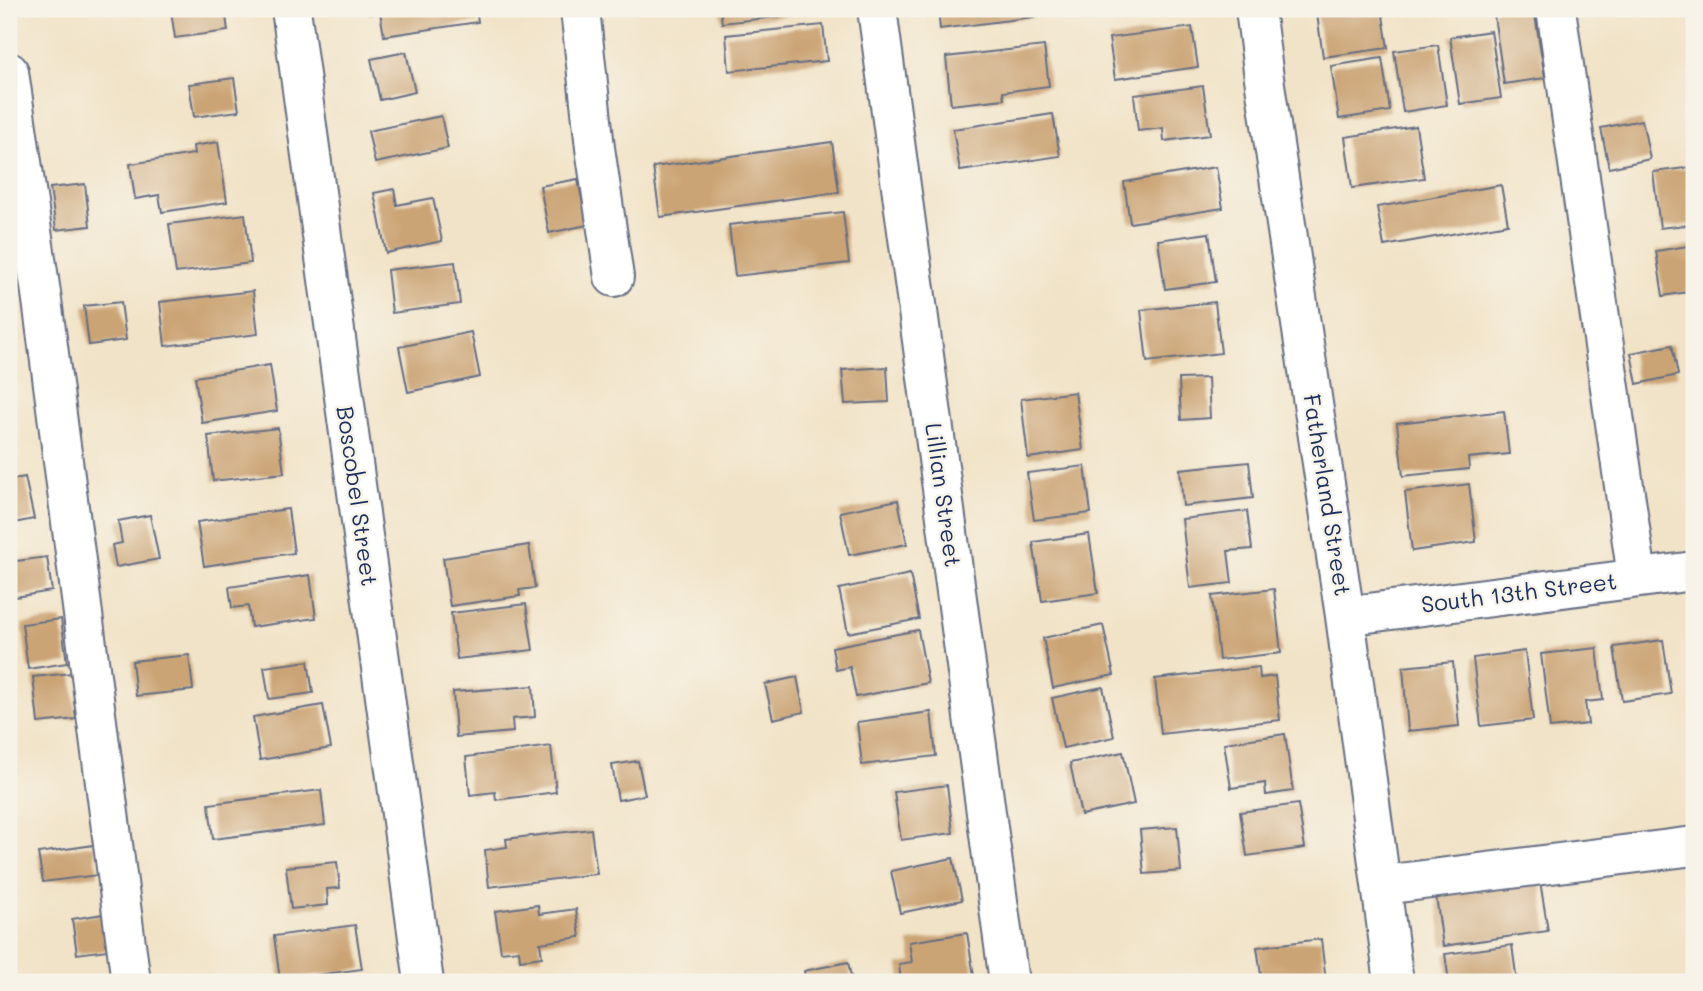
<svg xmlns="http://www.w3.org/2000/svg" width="1703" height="991" viewBox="0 0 1703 991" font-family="Mali,sans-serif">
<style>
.building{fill:#cba476}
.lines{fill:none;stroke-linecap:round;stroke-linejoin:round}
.minor-casing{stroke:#666e83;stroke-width:42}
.minor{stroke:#fff;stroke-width:38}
.labels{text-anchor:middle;stroke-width:5;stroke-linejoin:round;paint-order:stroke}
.street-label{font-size:23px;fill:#1b2f5e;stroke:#f7f3e8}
</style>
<rect width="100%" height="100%" fill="#f7f3e8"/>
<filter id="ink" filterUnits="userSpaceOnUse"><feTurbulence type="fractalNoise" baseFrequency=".0143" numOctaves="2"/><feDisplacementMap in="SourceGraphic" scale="14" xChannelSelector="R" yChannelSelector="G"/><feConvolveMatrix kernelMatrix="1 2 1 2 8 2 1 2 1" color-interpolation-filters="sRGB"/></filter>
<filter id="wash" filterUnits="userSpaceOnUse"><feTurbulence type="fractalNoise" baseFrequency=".00686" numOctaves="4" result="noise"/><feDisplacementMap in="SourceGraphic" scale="28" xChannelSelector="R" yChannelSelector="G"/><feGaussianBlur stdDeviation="1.57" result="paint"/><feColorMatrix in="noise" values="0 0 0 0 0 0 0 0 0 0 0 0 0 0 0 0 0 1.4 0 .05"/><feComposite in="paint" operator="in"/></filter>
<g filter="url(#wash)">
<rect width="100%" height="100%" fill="#f1e3c7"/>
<g id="blocks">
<!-- building -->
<path class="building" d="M185 9H225L228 31 175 38 171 11Z
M369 9H476L478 22 384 36 380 12 370 14Z
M720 9H821V12L722 23Z
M938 9H1033L1034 17 940 29Z
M1350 9H1382L1388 48 1323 57 1317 14Z
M1493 9H1534L1545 78 1504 84Z
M823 25 827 61 729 71 726 35Z
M1192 27 1198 67 1115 79 1109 38Z
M1491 31 1501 98 1460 104 1450 37Z
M1438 45 1447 105 1403 112 1394 51Z
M1044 46 1049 86 1003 92 1004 99 951 105 946 57Z
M406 52 415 92 380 100 371 59Z
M1382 58 1390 111 1339 119 1331 66Z
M234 78 239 111 194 117 189 84Z
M1203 86 1210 135 1164 141 1163 128 1138 131 1134 95Z
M1053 114 1060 156 960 171 953 129Z
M441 116 448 148 375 163 368 131Z
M1642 120 1650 159 1609 168 1601 128Z
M1416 126 1424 178 1352 188 1345 137Z
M218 142 227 202 162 212 159 195 135 199 130 164 194 154 193 146Z
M832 142 839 192 660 217 653 167Z
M1216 167 1223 208 1130 223 1124 182Z
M1694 167V224L1660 228 1653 172Z
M578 179 587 225 549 233 540 186Z
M85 184 90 226 56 230 50 188Z
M1501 185 1508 224 1384 246 1377 207Z
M394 189 397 205 433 198 442 241 386 253 374 193Z
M843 212 849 263 735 276 729 225Z
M245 214 251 263 176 273 169 224Z
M1209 233 1216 282 1165 289 1158 240Z
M1694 245V291L1663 296 1656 251Z
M455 262 460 304 392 313 387 270Z
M253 291 258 334 165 346 160 302Z
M121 302 126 340 89 345 84 306Z
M1215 302 1221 353 1147 362 1141 310Z
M471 332 480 377 408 392 399 347Z
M1672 345 1678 375 1637 384 1631 353Z
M270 365 277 411 202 423 195 377Z
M887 367 889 402 845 404 842 370Z
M1208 378 1210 418 1181 420 1179 379Z
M1075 392 1083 450 1028 458 1021 399Z
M1504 411 1509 454 1468 458 1469 469 1403 476 1397 423Z
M278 428 284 473 213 481 208 436Z
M1249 462 1253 498 1183 506 1180 469Z
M1085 466 1091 513 1034 520 1027 473Z
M25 477 34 519 9 524V480Z
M1469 484 1476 542 1412 551 1405 492Z
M898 500 907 544 849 555 840 512Z
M288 509 294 553 204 566 197 522Z
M1247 511 1252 549 1228 551 1232 583 1190 588 1182 519Z
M150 515 159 559 116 567 112 545 122 543 118 521Z
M1089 534 1098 593 1042 601 1033 542Z
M529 545 535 588 519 590 520 596 450 606 443 558Z
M47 557 52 591 9 598V562Z
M910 574 919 619 848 633 839 589Z
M310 575 316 618 251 627 248 606 232 608 229 587Z
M1274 589 1281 653 1219 660 1212 596Z
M526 604 533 650 457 659 451 613Z
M61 619 67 663 28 669 22 624Z
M1103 625 1114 675 1053 688 1043 638Z
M918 630 928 683 856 697 850 667 836 670 832 647Z
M1663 640 1671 694 1622 701 1614 647Z
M1597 648 1603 700 1585 702 1588 724 1550 728 1541 654Z
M1694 650V697H1693L1687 651Z
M1525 651 1533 720 1481 726 1473 658Z
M189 655 193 690 136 696 132 661Z
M308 661 313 693 269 699 264 667Z
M1453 662 1459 726 1408 731 1403 667Z
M1259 667 1260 678 1275 676 1280 720 1161 734 1155 679Z
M72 673 76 719 38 723 33 677Z
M797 677 804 712 773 719 765 684Z
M533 686 535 717 512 719 513 732 456 737 453 692Z
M1103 687 1114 737 1063 748 1052 698Z
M323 705 331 748 260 760 253 717Z
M931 712 936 756 862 765 857 722Z
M1285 734 1293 791 1266 795 1265 783 1231 788 1224 743Z
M551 746 556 792 496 800 495 792 470 795 466 757Z
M1123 752 1134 804 1081 815 1070 763Z
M638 761 645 795 618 800 612 765Z
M947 785 953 833 901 840 894 792Z
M321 790 325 825 213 839 209 804Z
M1298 804 1305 848 1247 856 1240 812Z
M1177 827 1181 871 1144 874 1140 830Z
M591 829 597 874 489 887 485 850 507 847 506 839Z
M94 845 98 875 43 882 38 853Z
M953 858 962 900 900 913 891 871Z
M337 862 340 888 327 889 328 905 291 909 286 867Z
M1540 881 1548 931 1443 946 1436 896Z
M538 905 539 914 576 909 580 937 540 943 542 957 520 960 519 950 501 952 495 911Z
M103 914 108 950 77 954 72 919Z
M355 925 362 969 280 980 274 936Z
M967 933 974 976 928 982H901L899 964 912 962 909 942Z
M1321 939 1326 982H1262L1257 947Z
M1512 945 1517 982H1449L1445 954Z
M848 962 852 982H806L804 971Z
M557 978V982H528V980Z"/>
</g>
</g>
<g filter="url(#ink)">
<use href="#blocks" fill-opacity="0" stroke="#666e83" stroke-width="2"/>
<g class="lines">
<defs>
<path id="minor" d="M291 9 424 982
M580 9 595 148 614 277
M877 9 1009 982
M1255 9 1264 78 1345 616 1394 982
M1556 9 1637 577
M9 72 42 300 131 982
M1345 616 1694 571
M1383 885 1694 846"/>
</defs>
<!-- minor casing -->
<use href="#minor" class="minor-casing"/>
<!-- minor -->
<use href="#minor" class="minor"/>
</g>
</g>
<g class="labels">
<!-- street labels -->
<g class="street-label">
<text transform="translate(943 495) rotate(82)" y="8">Lillian Street</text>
<text transform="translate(1327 495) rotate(81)" y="8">Fatherland Street</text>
<text transform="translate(357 496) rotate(82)" y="8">Boscobel Street</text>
<text transform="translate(1519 593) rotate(-7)" y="8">South 13th Street</text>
</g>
</g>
<!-- margin -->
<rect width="1703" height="991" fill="none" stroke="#f7f3e8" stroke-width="35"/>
</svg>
